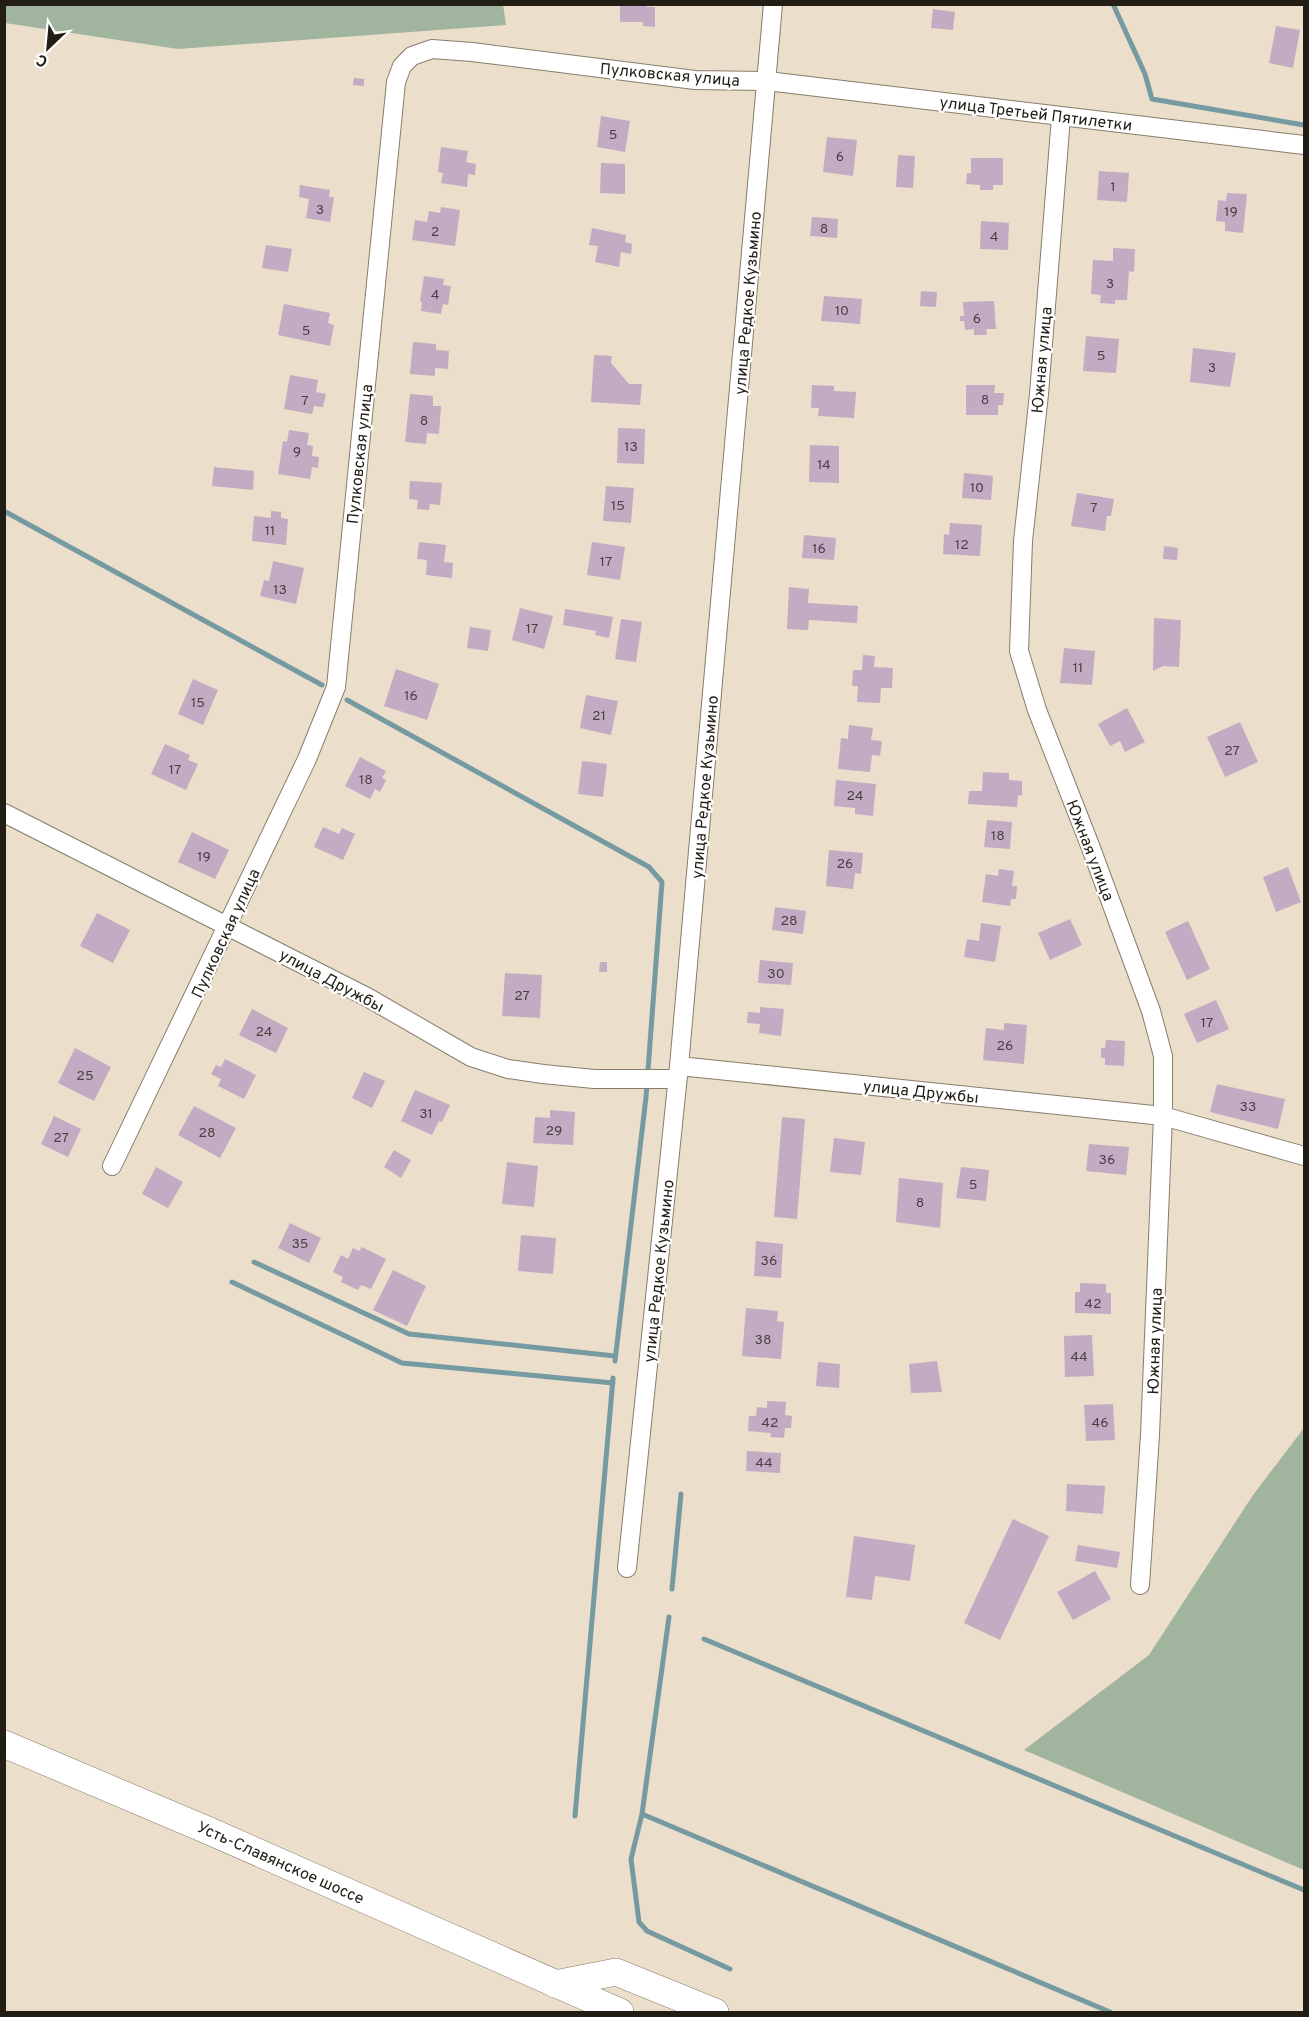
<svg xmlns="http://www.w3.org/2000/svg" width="1309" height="2017" viewBox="0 0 1309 2017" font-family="Overpass,sans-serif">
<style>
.green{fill:#a1b49e}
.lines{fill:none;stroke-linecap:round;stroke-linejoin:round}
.stream{stroke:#759aa1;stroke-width:5}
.building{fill:#c3abc3}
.street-casing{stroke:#887d6b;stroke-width:20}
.secondary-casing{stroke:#887d6b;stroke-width:28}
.street{stroke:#fff;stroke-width:18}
.secondary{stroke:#fff;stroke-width:27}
.labels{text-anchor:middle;stroke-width:4.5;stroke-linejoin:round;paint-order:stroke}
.number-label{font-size:14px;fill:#4a4141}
.street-label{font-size:16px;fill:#221e16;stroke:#fff}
</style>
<rect width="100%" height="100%" fill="#ebdeca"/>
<!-- green -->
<path class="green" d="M5 4H503L506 25 178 49 5 23Z
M1304 1428V1870L1024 1750 1149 1655 1253 1495Z"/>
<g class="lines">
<!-- stream -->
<path class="stream" d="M1113 4 1145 74 1152 99 1304 125
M4 511 322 685
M347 700 649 867 662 882 646 1097 615 1361
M254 1262 409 1334 615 1356
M232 1282 402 1363 613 1383
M672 1589 681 1494
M669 1617 642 1814 631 1859 639 1922 647 1931 730 1969
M704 1639 1304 1890
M642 1814 1110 2012
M575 1816 613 1378"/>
</g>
<!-- building -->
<path class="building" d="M620 4H647V7H655V27L643 26V22H620Z
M933 9 955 12 953 30 931 28Z
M1276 26 1300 30 1293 68 1269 63Z
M354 78 364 79V86L353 85Z
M601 116 630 121 625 152 597 147Z
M827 137 857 140 853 176 823 172Z
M441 147 468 151 466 162 476 164 475 175 468 174 467 187 441 183 443 173 438 172Z
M898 155 915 156 913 188 896 187Z
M971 158H1003V185H993V190H980V185L966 184 967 173H971Z
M601 163 625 164V194L600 193Z
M1099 171 1129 173 1127 202 1097 200Z
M300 185 330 190 329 197H334L330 222 306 218 309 199 299 197Z
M1227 193 1247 194 1243 233 1225 231V222L1216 221 1218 200 1226 201Z
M441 207 460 210 455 246 412 240 415 220 427 222 429 211 440 213Z
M812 217 838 219 837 238 810 236Z
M981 221 1009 223 1008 250 980 249Z
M592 228 626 235 625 242 632 244 631 254 621 252 619 267 595 262 598 246 589 245Z
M266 245 292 249 288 272 262 268Z
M1113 248 1135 249 1134 272 1129 271 1127 300H1115V304L1100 303 1101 295 1091 294 1093 260 1113 261Z
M424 276 444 279 443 285 451 286 448 305 443 304 441 314 421 311 422 302 420 301Z
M921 291 937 292 936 307 920 306Z
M824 296 862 299 860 324 821 321Z
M994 301 996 329H986L987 335H974V329L965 330 964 321H960V316H964L963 302Z
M284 304 330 313 328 323 334 325 330 346 278 335Z
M1086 336 1119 339 1116 373 1083 371Z
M413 342 436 344V350L449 351 448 369 435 368V376L410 374Z
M1193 348 1236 353 1230 387 1190 382Z
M594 355 612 356 611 363 629 384H642L640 405 591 402Z
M290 375 318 380 316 392 326 394 323 407 314 406 312 414 284 409Z
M812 385 834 386V391L856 392 854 418 818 416 819 408H811Z
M966 385H995L994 393H1004L1003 405H998V415H966Z
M410 394 433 396V406H441L439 434 427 433 426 444 405 442Z
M618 428 645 429 644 464 617 463Z
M289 430 309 433 307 445 313 446 312 456 319 457 318 468 312 467 310 479 278 474 283 441 287 442Z
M810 445 839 446V483L809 482Z
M214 467 254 471 253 490 212 486Z
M964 473 993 476 991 500 962 498Z
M410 481 442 483 440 505 430 504 429 510 417 509 418 500 409 499Z
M606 486 634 488 631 523 603 521Z
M1077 493 1114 499 1111 516H1107L1105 531 1071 526Z
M271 511 281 512V518L288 519 286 545 252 541 254 516 271 518Z
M950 523 982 525 980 556 943 554 944 534 949 535Z
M804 535 836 538 834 560 802 558Z
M419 542 446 545 444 562 453 563 452 578 426 575 427 560 417 559Z
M592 542 625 547 620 580 587 575Z
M1164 546 1178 548 1177 560 1163 559Z
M273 561 304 568 296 604 260 596 264 580 269 581Z
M789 587 809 589 808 603 858 606 857 623 809 620 808 630 787 629Z
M520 608 553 616 544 649 512 640Z
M565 609 613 617 609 638 595 635 596 631 563 625Z
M1154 618 1181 620 1179 667 1163 666 1153 671Z
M621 619 642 622 636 662 615 659Z
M470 627 491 630 488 651 467 648Z
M1064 648 1095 651 1092 685 1060 683Z
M863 655 875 656 874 667 893 668 892 688H881L880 703 857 702 858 686H852L853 670H862Z
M396 669 439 684 427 720 384 706Z
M193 679 218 690 203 725 178 714Z
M586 695 618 701 611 735 580 728Z
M1127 708 1145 742 1125 752 1120 741 1110 746 1098 724Z
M1240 722 1258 762 1225 777 1207 737Z
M849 725 873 728 871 740 882 741 880 756 872 755 870 772 838 769 841 738 848 739Z
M165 744 190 755 188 760 198 764 186 790 151 774Z
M360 757 386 771 382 778 386 780 380 792 375 789 370 799 345 786Z
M582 761 607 764 603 797 578 794Z
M983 772 1009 773V780L1022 781V796L1018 795 1017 807 968 804 969 791H982Z
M836 780 876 784 873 816 855 814V808L834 806Z
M987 820 1012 822 1010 849 984 847Z
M323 827 339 834 342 828 355 834 343 860 314 847Z
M192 832 229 850 215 879 178 862Z
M829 850 863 853 861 874 855 873 853 889 826 886Z
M1288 867 1301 902 1276 912 1263 877Z
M999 869 1014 871 1012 886H1017L1016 899H1011L1010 906 982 902 986 874 998 876Z
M775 907 806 911 803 934 772 930Z
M97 913 130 930 113 963 80 946Z
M1070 919 1082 945 1050 960 1038 933Z
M1188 921 1210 969 1187 980 1165 932Z
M981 923 1001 926 995 962 964 957 967 939 979 941Z
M760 960 793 963 791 985 758 983Z
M600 962H607V972H599Z
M505 973 542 975 540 1018 502 1016Z
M1216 1000 1229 1029 1197 1043 1184 1014Z
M760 1007 784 1009 781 1036 759 1033 760 1024 747 1023 748 1012 760 1013Z
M252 1009 288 1028 276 1053 239 1035Z
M1004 1023 1027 1025 1024 1064 983 1060 986 1028 1004 1030Z
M1106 1040 1125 1041 1124 1066 1105 1065V1058H1101V1048H1105Z
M75 1048 111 1067 94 1101 58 1083Z
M225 1059 256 1075 244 1099 218 1086 221 1079 211 1074 216 1065 221 1067Z
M364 1072 385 1081 372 1108 352 1098Z
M1217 1084 1285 1099 1278 1129 1210 1112Z
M415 1090 450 1105 442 1122 439 1121 432 1135 401 1121Z
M194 1106 236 1128 220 1158 178 1135Z
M550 1110 575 1112 573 1145 533 1143 535 1117 550 1118Z
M54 1116 81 1129 68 1157 41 1144Z
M782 1117 805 1119 797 1219 774 1217Z
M834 1138 865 1142 861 1175 830 1172Z
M1089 1144 1129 1147 1126 1175 1086 1171Z
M394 1150 411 1160 401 1178 384 1167Z
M507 1162 538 1166 534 1207 502 1204Z
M156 1167 183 1182 168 1208 142 1194Z
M961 1167 989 1170 986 1201 956 1198Z
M899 1178 943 1183 940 1228 896 1222Z
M290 1223 321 1238 309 1263 278 1248Z
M521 1235 556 1238 553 1274 518 1271Z
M756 1241 783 1244 781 1278 754 1276Z
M362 1247 386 1259 371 1289 361 1285 358 1290 341 1282 343 1277 333 1272 341 1255 348 1259 353 1248 359 1251Z
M393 1270 426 1286 407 1326 373 1310Z
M1080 1283 1106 1284V1293H1111V1314L1075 1313V1292H1080Z
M746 1308 778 1311 777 1321 784 1322 781 1359 742 1356Z
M1092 1335 1094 1376 1065 1377 1064 1336Z
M937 1361 942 1392 911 1393 909 1364Z
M818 1362 840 1364 839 1388 816 1386Z
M767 1401 786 1402 785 1415 792 1416 791 1428H785L784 1438 770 1437 771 1433 748 1431 749 1416H756L757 1407 767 1408Z
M1113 1404 1115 1440 1086 1441 1084 1405Z
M747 1451 781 1453 780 1473 746 1471Z
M1067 1484 1105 1486 1103 1514 1066 1511Z
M1013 1519 1049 1536 1000 1640 964 1623Z
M854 1536 915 1545 910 1581 875 1576 872 1600 846 1597Z
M1078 1545 1120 1552 1117 1568 1075 1561Z
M1095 1571 1111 1599 1073 1620 1057 1592Z"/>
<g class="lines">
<defs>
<path id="street" d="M1061 117 1039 394 1023 541 1019 651 1037 710 1091 848 1151 1011 1163 1056V1116L1150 1435 1140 1585
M4 813 367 997 471 1057 508 1069 543 1074 594 1079H677
M679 1066 1163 1116 1304 1156
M112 1166 307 759 336 687 396 82 402 66 412 56 432 49 472 52 695 80 767 81 1304 145
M627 1568 679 1066 773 4"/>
<path id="secondary" d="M4 1744 207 1830 620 2012
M555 1984 616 1972 715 2012"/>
</defs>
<!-- street casing -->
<use href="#street" class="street-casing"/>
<!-- secondary casing -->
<use href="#secondary" class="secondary-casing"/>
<!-- street -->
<use href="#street" class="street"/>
<!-- secondary -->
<use href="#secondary" class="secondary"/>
</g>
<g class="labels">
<!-- number labels -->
<g class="number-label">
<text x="613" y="139">5</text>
<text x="840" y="161">6</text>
<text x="1113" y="191">1</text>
<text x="320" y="214">3</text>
<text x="1231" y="216">19</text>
<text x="824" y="233">8</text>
<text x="435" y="236">2</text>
<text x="994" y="241">4</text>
<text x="1110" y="288">3</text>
<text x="435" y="299">4</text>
<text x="842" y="315">10</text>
<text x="977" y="323">6</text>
<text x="306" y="335">5</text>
<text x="1101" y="360">5</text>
<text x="1212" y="372">3</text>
<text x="985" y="404">8</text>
<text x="305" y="405">7</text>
<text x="424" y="425">8</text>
<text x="631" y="451">13</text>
<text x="297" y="456">9</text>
<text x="824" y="469">14</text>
<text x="977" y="492">10</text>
<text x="618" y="510">15</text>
<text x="1094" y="512">7</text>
<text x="270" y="535">11</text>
<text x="962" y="549">12</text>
<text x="819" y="553">16</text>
<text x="606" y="566">17</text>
<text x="280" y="594">13</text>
<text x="532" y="633">17</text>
<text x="1078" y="672">11</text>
<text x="411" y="700">16</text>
<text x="198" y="707">15</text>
<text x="599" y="720">21</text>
<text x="1232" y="755">27</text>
<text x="175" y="774">17</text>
<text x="366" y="784">18</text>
<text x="855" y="800">24</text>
<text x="998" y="840">18</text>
<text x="204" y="861">19</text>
<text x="845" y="868">26</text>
<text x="789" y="925">28</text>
<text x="776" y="978">30</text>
<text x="522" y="1000">27</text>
<text x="1207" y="1027">17</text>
<text x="264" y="1036">24</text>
<text x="1005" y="1050">26</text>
<text x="85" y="1080">25</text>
<text x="1248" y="1111">33</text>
<text x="426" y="1118">31</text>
<text x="554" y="1135">29</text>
<text x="207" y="1137">28</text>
<text x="61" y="1142">27</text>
<text x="1107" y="1164">36</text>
<text x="973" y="1189">5</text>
<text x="920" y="1207">8</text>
<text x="300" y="1248">35</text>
<text x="769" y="1265">36</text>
<text x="1093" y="1308">42</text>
<text x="763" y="1344">38</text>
<text x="1079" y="1361">44</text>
<text x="770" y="1427">42</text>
<text x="1100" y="1427">46</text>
<text x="764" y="1467">44</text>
</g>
<!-- street labels -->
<g class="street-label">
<text transform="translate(670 74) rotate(5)" y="6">Пулковская улица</text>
<text transform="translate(1036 113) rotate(7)" y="6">улица Третьей Пятилетки</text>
<text transform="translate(747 303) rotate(-85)" y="6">улица Редкое Кузьмино</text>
<text transform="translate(1041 360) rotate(-85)" y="6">Южная улица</text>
<text transform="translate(359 454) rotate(-84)" y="6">Пулковская улица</text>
<text transform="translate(704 787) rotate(-85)" y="6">улица Редкое Кузьмино</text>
<text transform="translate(1091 850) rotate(69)" y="6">Южная улица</text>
<text transform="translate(225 933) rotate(-65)" y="6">Пулковская улица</text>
<text transform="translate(332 980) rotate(28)" y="6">улица Дружбы</text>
<text transform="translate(921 1091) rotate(6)" y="6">улица Дружбы</text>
<text transform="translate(658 1271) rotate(-84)" y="6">улица Редкое Кузьмино</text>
<text transform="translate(1154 1341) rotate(-88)" y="6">Южная улица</text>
<text transform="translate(281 1862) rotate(24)" y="6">Усть-Славянское шоссе</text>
</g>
</g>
<!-- border -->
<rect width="1309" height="2017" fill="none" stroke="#221e16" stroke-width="12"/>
<!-- north arrow -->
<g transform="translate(48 48) rotate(206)" stroke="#ffffff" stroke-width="4.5" paint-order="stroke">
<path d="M0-4.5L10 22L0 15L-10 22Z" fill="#221e16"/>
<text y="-9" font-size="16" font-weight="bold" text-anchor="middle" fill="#221e16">С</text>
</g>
</svg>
